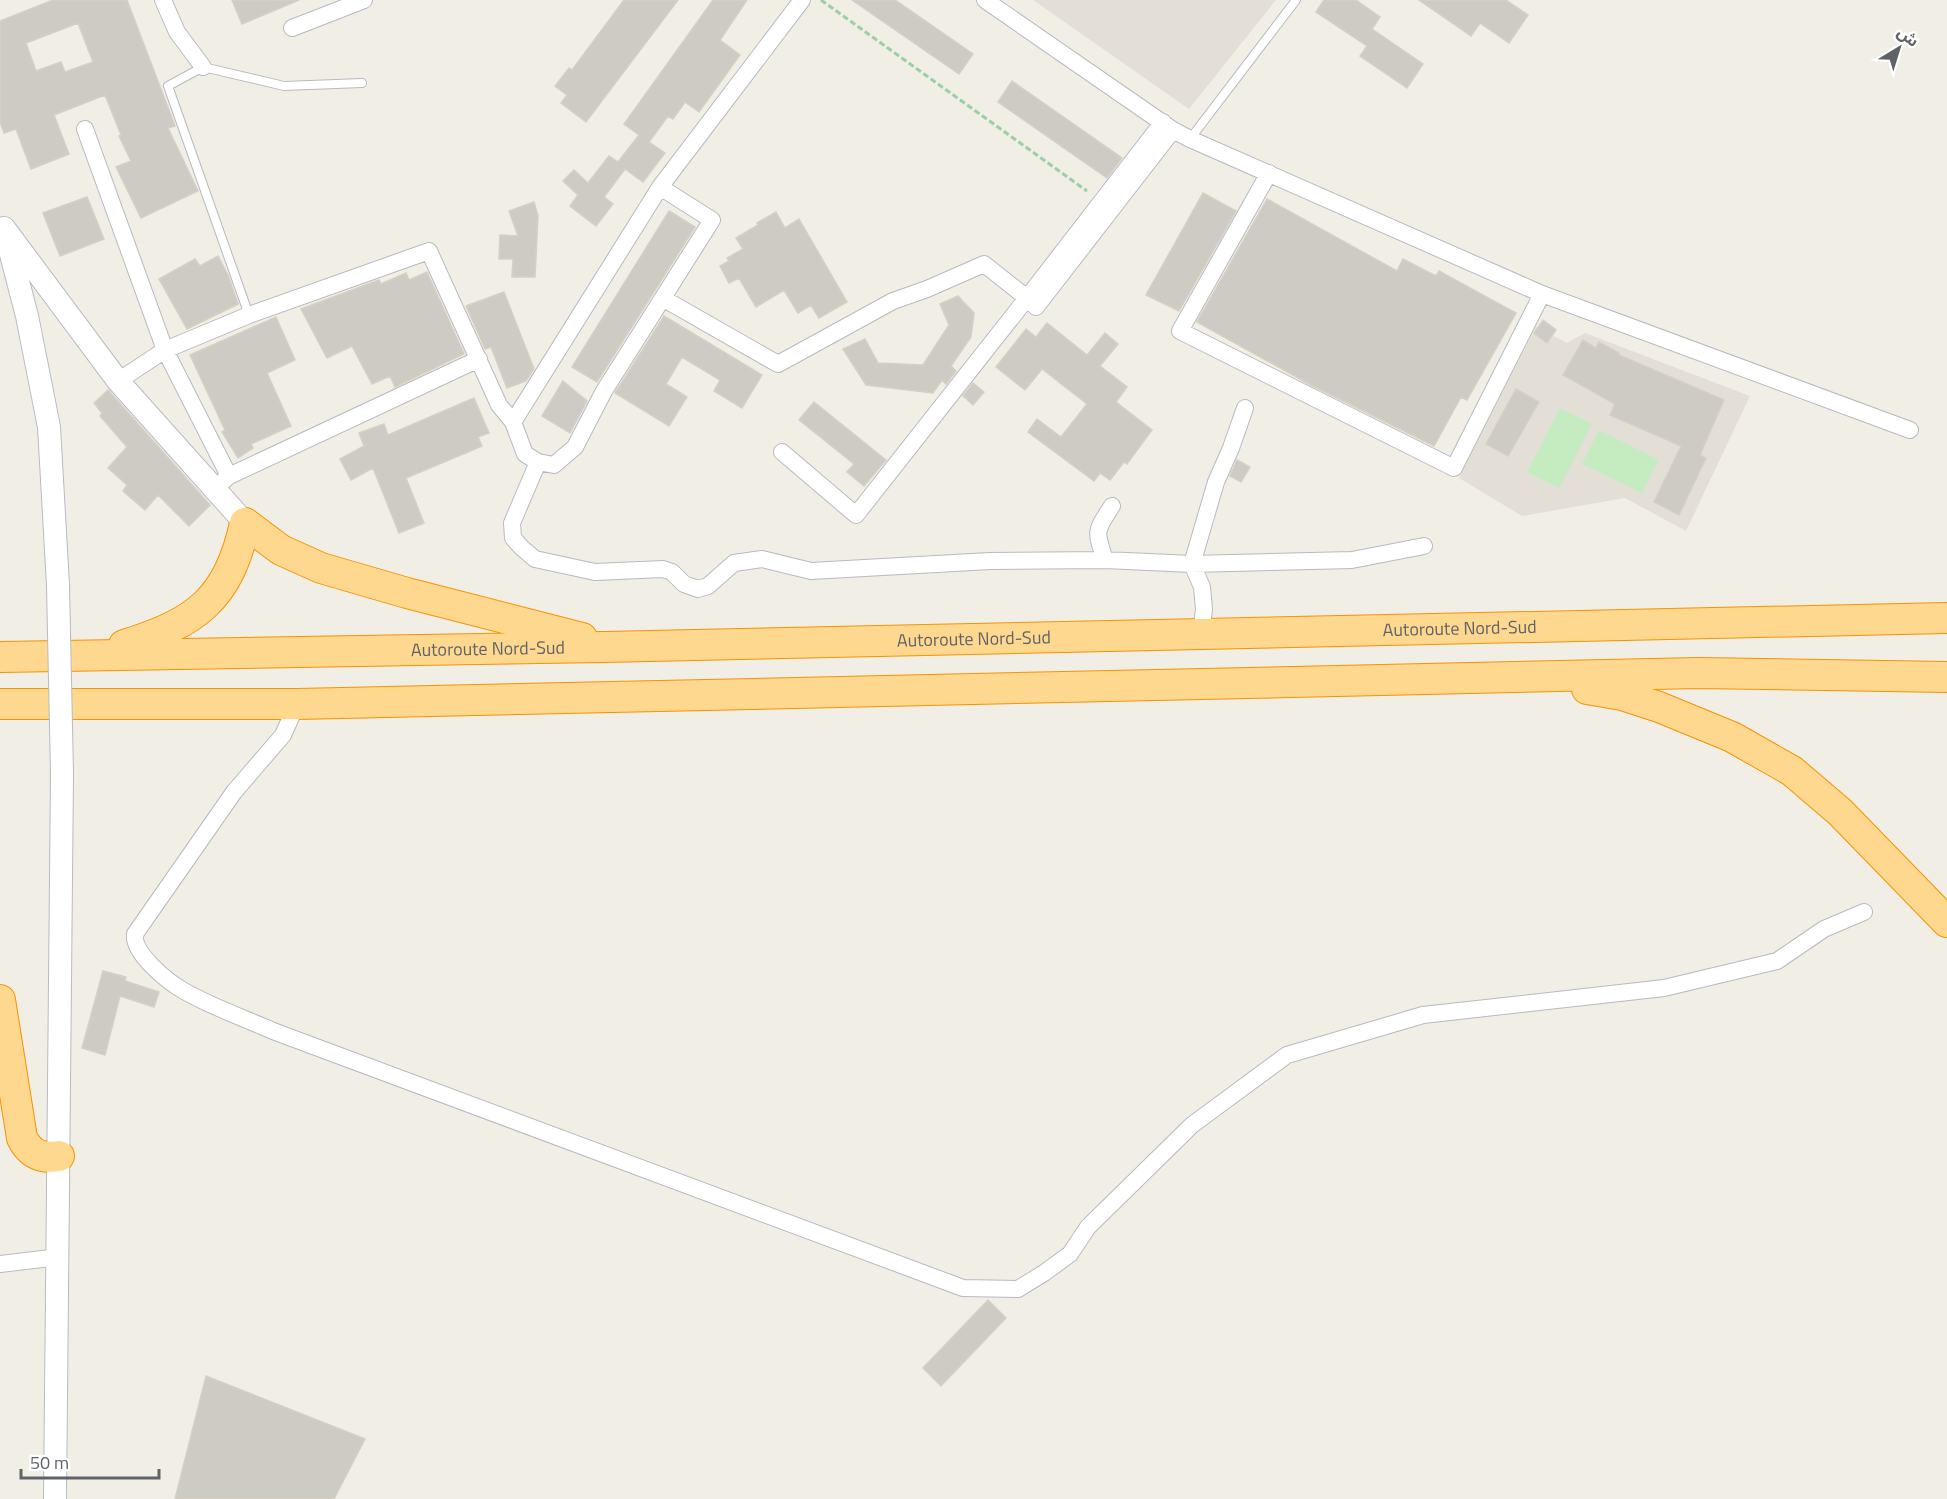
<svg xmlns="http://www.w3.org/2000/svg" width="1947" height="1499" viewBox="0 0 1947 1499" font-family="'Titillium Web','Noto Sans Arabic',sans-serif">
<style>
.education{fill:#e3dfd7}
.green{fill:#c5ebc1}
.building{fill:#cecbc5;stroke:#d7cfc4;stroke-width:1.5;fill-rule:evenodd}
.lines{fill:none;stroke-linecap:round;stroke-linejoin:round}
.service-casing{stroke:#b7babe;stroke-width:10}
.minor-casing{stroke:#b7babe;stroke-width:18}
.secondary-casing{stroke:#b7bcc1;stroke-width:24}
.motorway-casing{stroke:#f79200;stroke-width:32}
.path{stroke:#9bcfa4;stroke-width:3;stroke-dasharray:6 3;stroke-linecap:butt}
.service{stroke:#fff;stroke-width:8}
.minor{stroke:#fff;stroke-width:16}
.secondary{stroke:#fff;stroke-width:22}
.motorway{stroke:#ffd88f;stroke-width:30}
.secondary-bridge-casing{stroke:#b7bcc1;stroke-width:24;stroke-linecap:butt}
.secondary-bridge{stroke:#fff;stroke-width:22}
.labels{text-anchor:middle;stroke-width:5;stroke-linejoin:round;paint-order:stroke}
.street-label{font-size:18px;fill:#5e6368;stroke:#fff}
</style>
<rect width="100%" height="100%" fill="#f1eee6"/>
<!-- education -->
<path class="education" d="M1033 0H1276L1189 109Z
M1536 327 1567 343 1585 333 1750 396 1686 531 1625 498 1522 516 1459 478Z"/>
<!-- green -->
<path class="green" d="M1560 408 1592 424 1559 488 1527 472Z
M1599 430 1659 460 1642 493 1582 464Z"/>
<!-- building -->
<path class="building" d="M53 0H127L175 126 168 128 198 191 141 218 116 167 131 161 119 136 121 135 105 95 54 115 69 154 31 169 16 129 4 133 0 122V21ZM78 23 93 62 65 72 61 62 36 71 26 43Z
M232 0H299L242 24Z
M624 0H678L586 122 561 103 567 95 555 86 569 68 572 70Z
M713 0H747L720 40 740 55 699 112 685 102 673 119 668 116 649 142 665 153 643 182 625 169 604 197 613 204 596 226 570 206 578 195 563 181 574 170 588 183 609 156 618 162 639 135 624 124Z
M852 0H895L973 54 959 74Z
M1324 0H1356L1380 17 1372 29 1423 64 1407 88 1360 56 1367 46 1316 12Z
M1419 0H1506L1528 15 1509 43 1480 23 1471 36Z
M1012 81 1122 158 1107 178 998 102Z
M1203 193 1236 211 1179 311 1146 295Z
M87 197 104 239 60 256 43 213Z
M1267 199 1397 271 1403 259 1436 276 1439 271 1516 313 1467 400 1461 397 1434 446 1309 384 1197 322Z
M534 202 538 216 535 277H512L513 259H499L500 235 518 236 509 211Z
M669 211 695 227 597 382 572 367Z
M776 212 785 228 799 219 847 302 819 318 811 305 798 313 784 290 756 307 739 278 729 283 720 266 729 261 727 258 743 249 736 238 758 225 757 223Z
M218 256 228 275 238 304 187 329 159 279 195 259 200 266Z
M427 272 464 354 395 387 390 376 372 384 352 346 327 358 301 309 379 280 381 284 406 273 409 280Z
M504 292 534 369 526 381 507 388 491 347 485 349 466 306Z
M958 296 974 313 971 337 951 366 956 371 946 384 942 380 933 393 866 385 843 349 865 339 878 363 923 365 949 325 940 304Z
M664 316 762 375 742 408 714 391 720 380 682 357 666 384 687 397 669 426 615 393Z
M276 317 295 360 267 373 291 426 251 444 253 448 238 458 222 432 225 430 190 355Z
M1543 320 1556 330 1547 343 1534 333Z
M1047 323 1087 355 1105 333 1118 344 1100 366 1127 387 1116 402 1152 430 1127 464 1124 462 1110 480 1100 473 1094 481 1028 432 1037 419 1061 437 1087 404 1042 369 1025 390 996 367 1026 329 1036 337Z
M1583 340 1596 348 1599 342 1619 353V355L1724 400 1700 455 1706 458 1679 515 1654 502 1681 446 1610 415 1615 404 1563 375Z
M563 381 587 401 570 433 542 416Z
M973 383 984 392 973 405 963 396Z
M1516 389 1539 402 1508 456 1486 444Z
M108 390 210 505 189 526 158 495 145 510 123 491 127 485 108 468 127 447 100 416 102 413 94 403Z
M474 398 489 433 478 437 482 446 406 478 424 523 399 533 373 468 351 480 340 459 364 446 359 433 384 424 388 435Z
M814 402 886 460 864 486 847 472 854 464 799 420Z
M1237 460 1250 467 1241 482 1230 476Z
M103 971 126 977 125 981 159 992 154 1007 120 996 105 1055 82 1048Z
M988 1300 1006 1318 941 1386 923 1368Z
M206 1376 365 1439 334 1499H175Z"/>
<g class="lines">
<defs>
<path id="service" d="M1190 139 1296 0
M249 315 168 86 203 67 284 86 362 83"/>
<path id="minor" d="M163 0 177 32 203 67
M985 0 1173 130 1190 139 1542 294 1910 430
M292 28 364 0
M85 129 165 350 229 476 213 490
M1269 173 1180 331 1454 468 1542 294
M664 299 778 364 893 301 927 289 984 264 1027 298 1036 307 1173 130
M118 381 165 350 249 315 429 251 499 405 513 422 660 187 802 0
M513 422 525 454 538 462 554 465 575 447 604 391 712 220 660 187
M782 452 856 515 1027 298 1163 122
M538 462 512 523 513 538 522 548 535 559 595 572 663 569 672 572 684 584 698 589 708 586 734 563 762 559 811 571 990 561 1105 560 1192 564 1352 560 1424 546
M229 476 479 359
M1105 560C1095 530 1095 532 1112 506
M1201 634 1204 609 1202 587 1192 564 1216 482 1231 448 1245 408
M297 704 283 735 234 792 135 934C132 953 168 982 184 991 212 1007 244 1018 273 1031L963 1288 1018 1289 1044 1273 1070 1254 1088 1227 1192 1125 1287 1055 1423 1015 1664 988 1777 961 1824 929 1864 912
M0 1264 59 1257"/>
<path id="secondary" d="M4 228 118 381 245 523
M7 239 27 316 49 427 58 585
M55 1499 62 774"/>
<g id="motorway">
<path d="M124 645C196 623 229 599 245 523L281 550 321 568 407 593 582 638"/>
<path id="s1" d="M0 657 604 647 1947 618"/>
<path d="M1587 689 1622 695 1659 707 1732 737 1792 771 1840 812 1947 922"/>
<path d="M0 704H297L1698 673 1947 677"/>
<path d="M0 1000 22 1138C30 1154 41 1159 59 1156"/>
</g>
</defs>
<!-- service casing -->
<use href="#service" class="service-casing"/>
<!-- minor casing -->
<use href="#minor" class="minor-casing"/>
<!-- secondary casing -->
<use href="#secondary" class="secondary-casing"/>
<!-- motorway casing -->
<use href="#motorway" class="motorway-casing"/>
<!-- path -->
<path class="path" d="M821 0 1087 191"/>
<!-- service -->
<use href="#service" class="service"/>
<!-- minor -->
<use href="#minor" class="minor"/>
<!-- secondary -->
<use href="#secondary" class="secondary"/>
<!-- motorway -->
<use href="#motorway" class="motorway"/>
<defs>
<path id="secondary-bridge" d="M58 585 62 774"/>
</defs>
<!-- secondary-bridge casing -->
<use href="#secondary-bridge" class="secondary-bridge-casing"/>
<!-- secondary-bridge -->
<use href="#secondary-bridge" class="secondary-bridge"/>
</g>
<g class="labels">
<!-- street labels -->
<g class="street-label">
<text dy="6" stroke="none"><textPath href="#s1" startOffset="1460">Autoroute Nord-Sud</textPath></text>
<text dy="6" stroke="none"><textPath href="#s1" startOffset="974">Autoroute Nord-Sud</textPath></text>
<text dy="6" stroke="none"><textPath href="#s1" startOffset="488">Autoroute Nord-Sud</textPath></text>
</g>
</g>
<!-- north arrow -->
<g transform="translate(1899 48) rotate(38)" stroke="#ffffff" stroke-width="4.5" paint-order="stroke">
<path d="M0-4.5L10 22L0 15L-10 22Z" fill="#5e6368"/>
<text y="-9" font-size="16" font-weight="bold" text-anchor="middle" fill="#5e6368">ش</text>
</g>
<!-- scale -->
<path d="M21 1469v9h138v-9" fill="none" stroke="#5e6368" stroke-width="3"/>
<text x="30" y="1469" font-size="18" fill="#5e6368" stroke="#ffffff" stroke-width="4.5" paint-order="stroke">50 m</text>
</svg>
